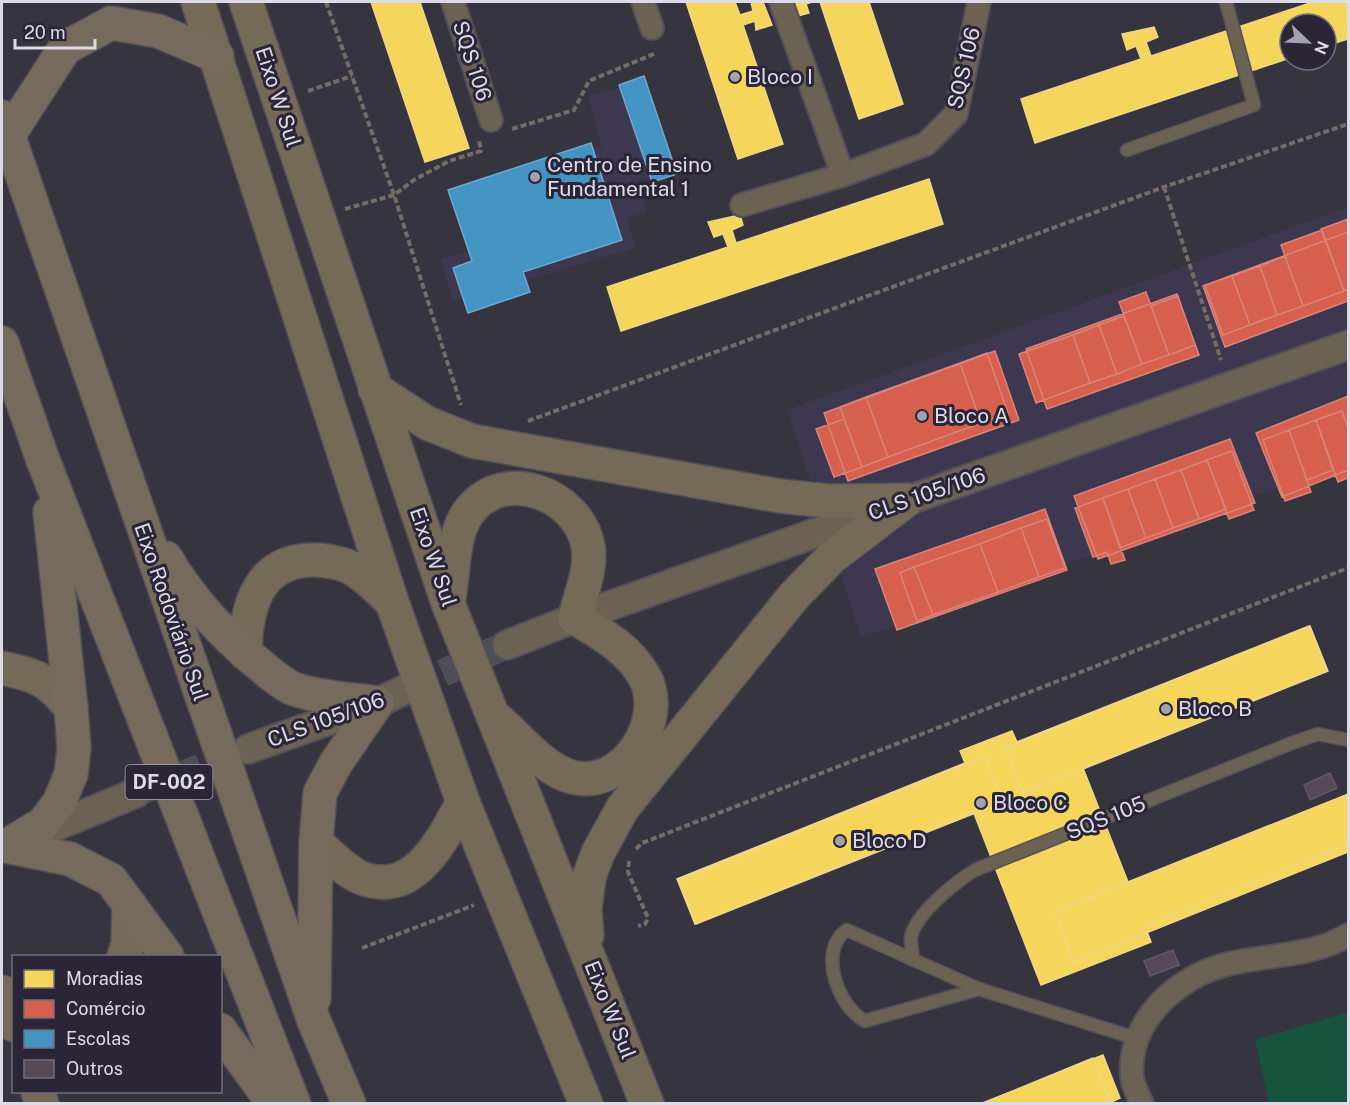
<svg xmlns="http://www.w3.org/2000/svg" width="1350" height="1105" viewBox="0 0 1350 1105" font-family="'Public Sans',sans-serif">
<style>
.built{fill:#3d374f}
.green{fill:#17533d}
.homes{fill:#f6d55c;stroke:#eed786;stroke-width:1.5}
.shops{fill:#d6604d;stroke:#d8857b;stroke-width:1.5}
.schools{fill:#4393c3;stroke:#71a9ce;stroke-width:1.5}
.building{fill:#574958;stroke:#605b63;stroke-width:1.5}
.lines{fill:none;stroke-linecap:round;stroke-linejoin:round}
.tertiary-tunnel{stroke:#4f4d57;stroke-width:28;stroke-dasharray:28 14;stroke-linecap:butt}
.service-casing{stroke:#525058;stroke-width:15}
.minor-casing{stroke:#525058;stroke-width:26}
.tertiary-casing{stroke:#525058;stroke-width:32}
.primary-casing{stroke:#525058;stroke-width:36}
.trunk-casing{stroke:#525058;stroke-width:36}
.path{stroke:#746d67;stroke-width:4;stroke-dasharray:6 3;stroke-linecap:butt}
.service{stroke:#6c6254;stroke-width:12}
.minor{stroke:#6c6254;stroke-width:22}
.tertiary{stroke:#6c6254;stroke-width:28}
.primary{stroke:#756957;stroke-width:33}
.trunk{stroke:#766a5c;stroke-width:33}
.poi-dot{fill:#a3a1ac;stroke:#2a2638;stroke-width:2}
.labels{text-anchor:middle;stroke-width:6;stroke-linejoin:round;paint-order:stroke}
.shield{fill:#2a2638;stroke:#a7a5b2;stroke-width:1.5}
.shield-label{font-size:20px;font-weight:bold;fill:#dddbe7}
.street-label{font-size:21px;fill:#dddbe7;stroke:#2a2638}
.poi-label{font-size:21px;fill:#dddbe7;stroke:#2a2638;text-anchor:start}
</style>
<rect width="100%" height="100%" fill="#36343e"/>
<!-- built -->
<path class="built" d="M631 84 657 175 638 181 647 212 627 218 636 248 453 301 441 259 473 249 455 188 601 146 588 96Z
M1348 207V463L861 638 787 410Z"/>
<!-- green -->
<path class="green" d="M1348 1012V1103H1269L1255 1040Z"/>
<!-- homes -->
<path class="homes" d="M371 2H420L469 148 425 162Z
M686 2H735L740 15 753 11 751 2H763L772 25 756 30 755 21 743 25 783 144 738 159Z
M791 2H812L806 4 809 13 794 17Z
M820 2H869L903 104 859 119Z
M1313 2H1347L1348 39 1326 46V24H1290V58L1035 143 1021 99 1141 59 1136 46 1127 50 1122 34 1154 27 1158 37 1146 42 1151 56Z
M929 179 943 224 621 331 607 287 728 247 723 234 714 237 708 222 740 215 743 225 732 230 736 243Z
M1309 626 1327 671 1083 768 1128 882 1348 794V844L1145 926 1151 942 1041 985 973 811 695 924 677 879 965 763 960 751 1012 731 1017 742Z
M1310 626 1328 671 1023 793 1005 748Z
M985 757 1003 802 696 924 678 880Z
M1348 794V852L1074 962 1055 912Z
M1103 1055 1120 1098 1107 1104H980Z
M1093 1058 1110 1100 1102 1104H981Z"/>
<!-- shops -->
<path class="shops" d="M1348 219V289L1344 291 1321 229Z
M1322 230 1344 291 1303 306 1281 245Z
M1348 232V301L1225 347 1203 286Z
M1285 256 1303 306 1277 315 1260 266Z
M1260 266 1277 315 1250 325 1232 276Z
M1232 276 1250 325 1223 335 1205 285Z
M1146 292 1169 355 1142 364 1119 302Z
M1177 294 1199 355 1047 409 1026 349Z
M1178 296 1195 345 1169 355 1151 306Z
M1124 316 1142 364 1117 374 1099 325Z
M1099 325 1117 374 1090 383 1073 335Z
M1073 335 1090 383 1036 403 1019 354Z
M995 351 1019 420 848 481 824 413Z
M987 353 1008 413 981 423 960 363Z
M960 363 981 423 888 457 866 397Z
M1348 396V470L1282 497 1256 433Z
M866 397 888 457 862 467 840 407Z
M1342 411 1348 428V478L1338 482 1316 420Z
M844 419 862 467 834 477 816 429Z
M1316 420 1333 470 1307 480 1289 430Z
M1289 430 1311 492 1285 501 1263 440Z
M1230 439 1255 503 1098 559 1074 496Z
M1232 451 1254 510 1229 519 1207 460Z
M1207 460 1226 509 1199 519 1181 470Z
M1181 470 1199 519 1173 528 1155 479Z
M1155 479 1173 528 1146 538 1128 489Z
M1128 489 1146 538 1120 548 1103 498Z
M1103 498 1125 560 1111 564 1107 552 1093 557 1075 508Z
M1045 509 1067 570 897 630 875 569Z
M1047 519 1065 568 1039 577 1021 528Z
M1021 528 1039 577 998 592 980 544Z
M980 544 998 592 933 615 914 567Z
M914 567 933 615 917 621 900 573Z"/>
<!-- schools -->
<path class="schools" d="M644 76 677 174 652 182 619 85Z
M591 143 622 240 523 272 530 292 468 313 453 268 472 261 448 190Z"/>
<!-- building -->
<path class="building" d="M1330 773 1337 788 1310 800 1304 785Z
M1173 950 1179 965 1150 976 1144 961Z"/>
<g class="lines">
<!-- tertiary-tunnel -->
<path class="tertiary-tunnel" d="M404 690 507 645
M136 793 243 751"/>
<defs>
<path id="service" d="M1127 150 1254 105 1226 2
M913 960C913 953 910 943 911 937 916 913 956 882 975 870L1292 743 1318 734 1348 740
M979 989 865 1021C838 1007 817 950 847 930L979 989 1135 1038"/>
<path id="minor" d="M453 2 491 120
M643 2 652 28
M781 2 843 175
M742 205 843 175 926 144 956 114 979 2
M1142 1104C1139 1096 1133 1086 1132 1077 1127 1022 1177 976 1228 964 1268 954 1312 957 1348 935"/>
<path id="tertiary" d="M507 645 575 618 1348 345
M248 749 377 703 404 690
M29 837 136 793"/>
<path id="primary" d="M198 2 392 602 463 802 586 1104
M246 2 448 603 647 1104
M375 389 427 423 472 441 780 496 828 501 907 500
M449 598C454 571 452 536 468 513 502 465 578 493 588 546 592 571 580 594 575 618 602 634 628 648 644 676 669 720 623 791 572 777 543 769 518 737 496 718
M245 653C246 605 259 558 317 560 328 561 344 563 353 569 367 577 380 591 392 602
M2 668C36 675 49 680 71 708
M316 842C329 854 343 869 359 877 414 900 442 840 463 802
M587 935 585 909 589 877 598 853 622 809 794 596 832 557 907 500
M124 956 128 944 129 904
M2 992 14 1025
M38 1092 42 1104"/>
<path id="trunk" d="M2 117 314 1021 349 1104
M8 136 65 48 111 23 158 31 217 56
M2 343 43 460 294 1104
M166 558C191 601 222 634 260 665 271 674 282 684 294 689 320 698 349 699 377 703L336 763 320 793 316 842 314 999
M6 846 43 824 59 803 71 774 74 748 71 708 50 512
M6 846 70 859 111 880 167 956
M220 1030 274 1104"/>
</defs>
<!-- service casing -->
<use href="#service" class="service-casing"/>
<!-- minor casing -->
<use href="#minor" class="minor-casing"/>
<!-- tertiary casing -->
<use href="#tertiary" class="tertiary-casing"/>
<!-- primary casing -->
<use href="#primary" class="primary-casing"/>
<!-- trunk casing -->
<use href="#trunk" class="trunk-casing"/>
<!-- path -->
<path class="path" d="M326 2 394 195 461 405
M308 91 352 76
M512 129 574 110 589 81 656 53
M1164 187 1221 360
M345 209 394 195 414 180 449 161 481 151 479 140
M528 421 1164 187 1348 124
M636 849 642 843 1348 568
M629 861 628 872 648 918 645 924 638 926
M362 948 474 905"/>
<!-- service -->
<use href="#service" class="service"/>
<!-- minor -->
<use href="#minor" class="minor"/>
<!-- tertiary -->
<use href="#tertiary" class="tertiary"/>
<!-- primary -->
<use href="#primary" class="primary"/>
<!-- trunk -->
<use href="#trunk" class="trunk"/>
</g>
<!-- markers -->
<g class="poi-dot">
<circle cx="735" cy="77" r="6"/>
<circle cx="535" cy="177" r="6"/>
<circle cx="922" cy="416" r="6"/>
<circle cx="1166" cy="709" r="6"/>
<circle cx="981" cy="803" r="6"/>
<circle cx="840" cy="841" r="6"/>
</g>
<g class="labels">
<!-- shield labels -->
<rect class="shield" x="125.5" y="765" width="87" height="34" rx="4.5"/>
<g class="shield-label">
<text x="169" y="789">DF-002</text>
</g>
<!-- street labels -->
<g class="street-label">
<text transform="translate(472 61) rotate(72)" y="7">SQS 106</text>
<text transform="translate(964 68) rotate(-77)" y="7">SQS 106</text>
<text transform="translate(278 97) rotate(72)" y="7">Eixo W Sul</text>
<text transform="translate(927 494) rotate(-19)" y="7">CLS 105/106</text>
<text transform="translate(433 557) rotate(71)" y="7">Eixo W Sul</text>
<text transform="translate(171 612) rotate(71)" y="7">Eixo Rodoviário Sul</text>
<text transform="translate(326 720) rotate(-20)" y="7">CLS 105/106</text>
<text transform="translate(1106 818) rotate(-22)" y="7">SQS 105</text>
<text transform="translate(610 1010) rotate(68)" y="7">Eixo W Sul</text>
</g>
<!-- poi labels -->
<g class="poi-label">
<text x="747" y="84">Bloco I</text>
<text x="547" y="172">Centro de Ensino<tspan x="547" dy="24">Fundamental 1</tspan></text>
<text x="934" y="423">Bloco A</text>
<text x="1178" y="716">Bloco B</text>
<text x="993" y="810">Bloco C</text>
<text x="852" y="848">Bloco D</text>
</g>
</g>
<!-- border -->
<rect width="1350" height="1105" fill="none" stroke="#dddbe7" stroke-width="6"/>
<!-- legend -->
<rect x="12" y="955" width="210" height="138" fill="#2a2638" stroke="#726e7e" stroke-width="1.5"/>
<rect x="24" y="970" width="30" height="18" fill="#f6d55c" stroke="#726e7e" stroke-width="1.5"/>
<text x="66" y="985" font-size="18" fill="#dddbe7">Moradias</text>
<rect x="24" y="1000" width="30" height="18" fill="#d6604d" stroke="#726e7e" stroke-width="1.5"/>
<text x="66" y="1015" font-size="18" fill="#dddbe7">Comércio</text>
<rect x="24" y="1030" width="30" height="18" fill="#4393c3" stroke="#726e7e" stroke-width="1.5"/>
<text x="66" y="1045" font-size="18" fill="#dddbe7">Escolas</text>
<rect x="24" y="1060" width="30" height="18" fill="#574958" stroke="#726e7e" stroke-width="1.5"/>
<text x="66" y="1075" font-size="18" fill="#dddbe7">Outros</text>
<!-- north arrow -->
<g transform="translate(1308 42) rotate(113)"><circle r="28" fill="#2a2638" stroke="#726e7e" stroke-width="1.5"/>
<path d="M0-4.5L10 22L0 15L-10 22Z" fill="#a3a1ac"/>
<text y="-9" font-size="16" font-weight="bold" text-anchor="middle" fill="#dddbe7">N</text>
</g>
<!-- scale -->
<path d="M15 39v9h80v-9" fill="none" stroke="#dddbe7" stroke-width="3"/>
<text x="24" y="39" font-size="18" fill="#dddbe7" stroke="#2a2638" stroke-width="4.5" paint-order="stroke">20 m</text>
</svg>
